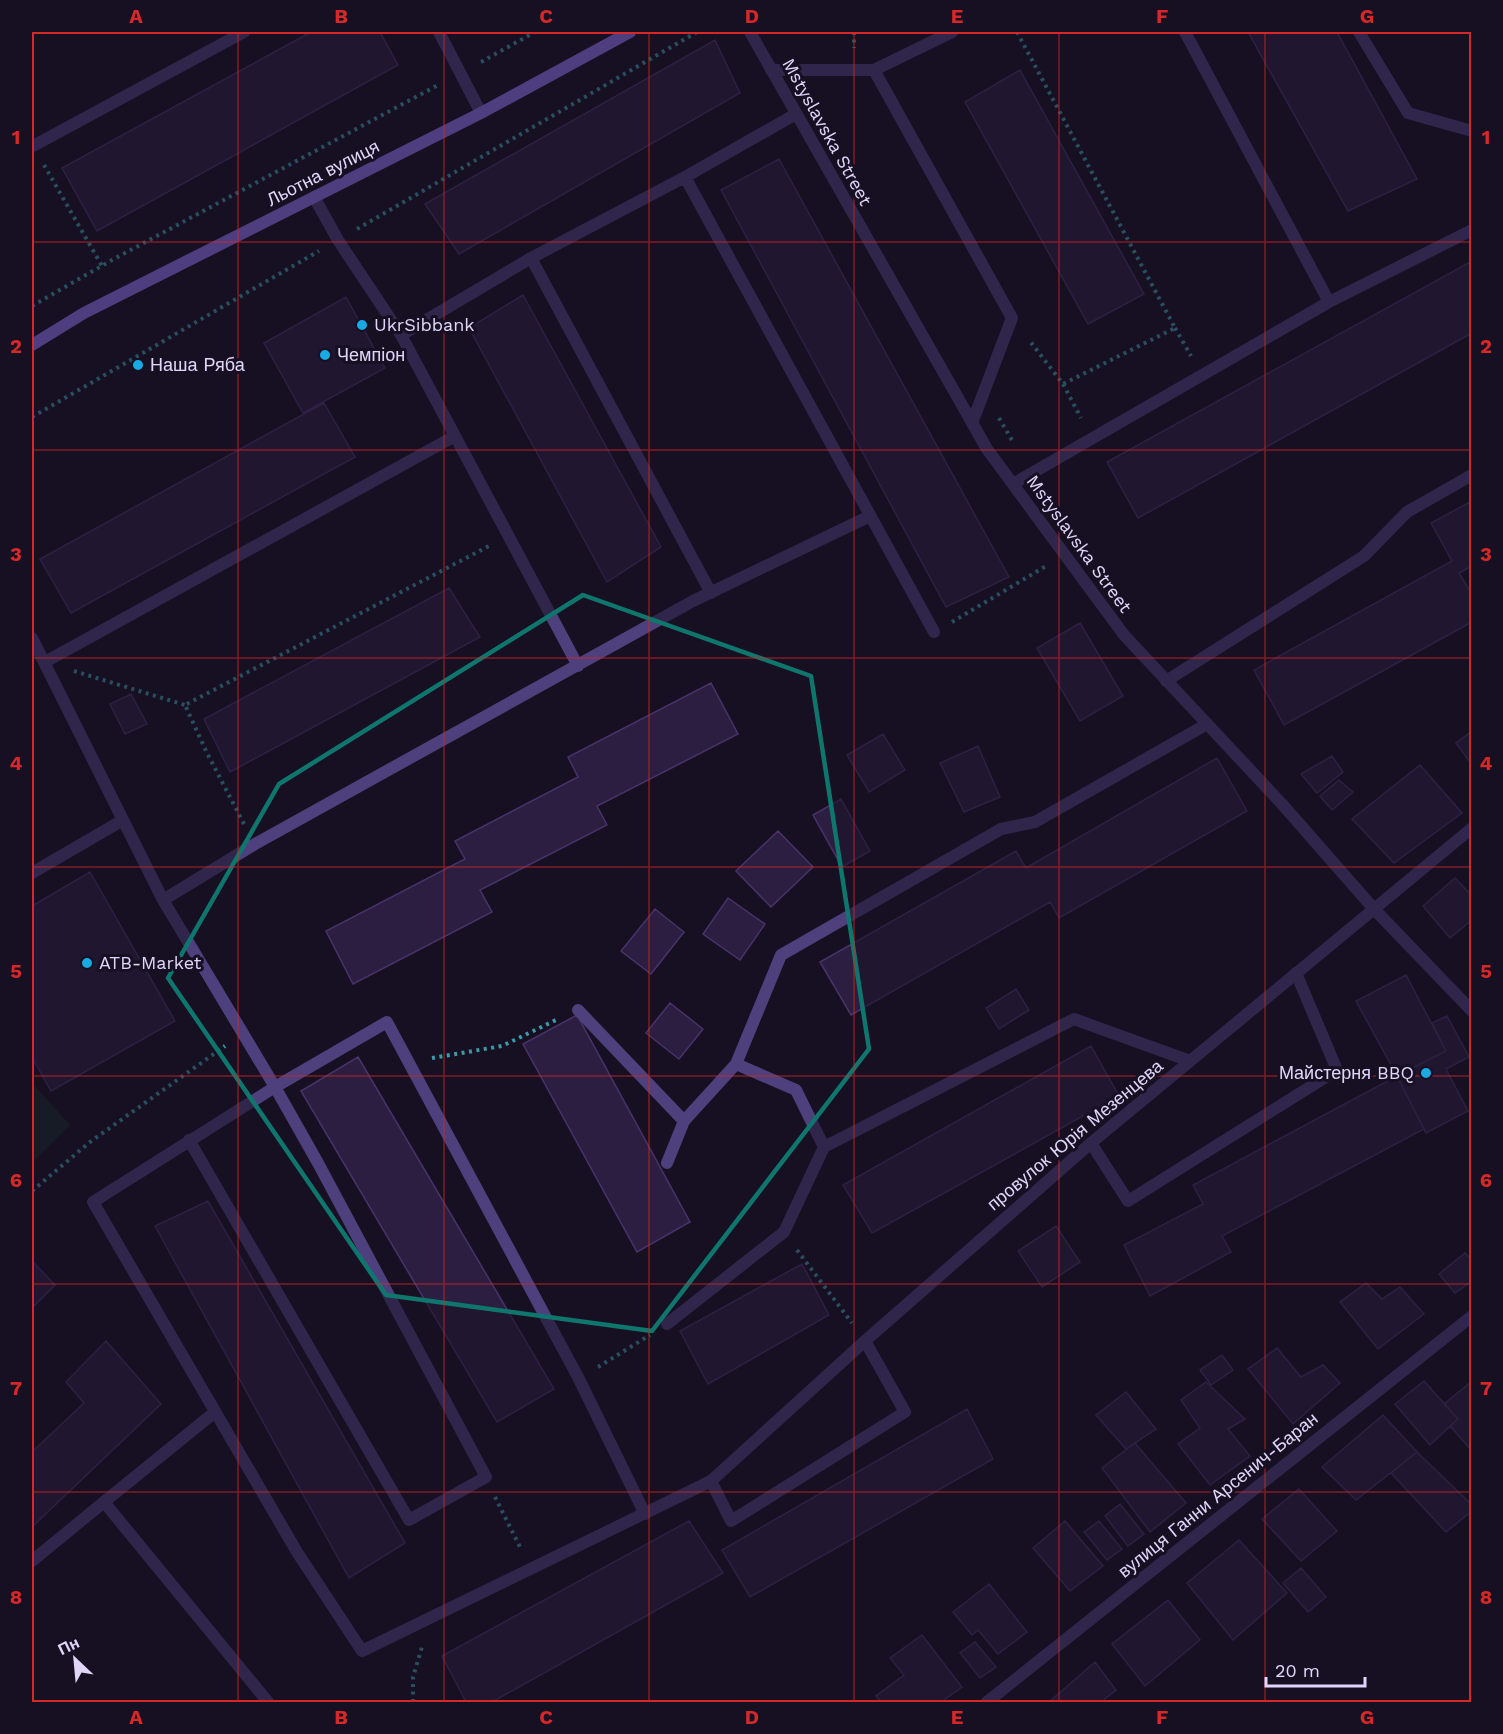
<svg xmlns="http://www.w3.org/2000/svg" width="1503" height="1734" viewBox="0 0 1503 1734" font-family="'Work Sans',sans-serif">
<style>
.green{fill:#14282b}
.building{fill:#2c1e41;stroke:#48336a;stroke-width:1.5}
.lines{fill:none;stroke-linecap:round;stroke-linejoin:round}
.path{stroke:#3c9aa8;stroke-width:4;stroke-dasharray:3 4.5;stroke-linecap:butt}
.lane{stroke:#4e407c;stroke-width:12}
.street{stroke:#4e407c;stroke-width:12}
.secondary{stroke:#9177f0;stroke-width:12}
.marked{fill:none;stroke:#0f766e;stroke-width:4.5;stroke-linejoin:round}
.grid{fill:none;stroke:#d62828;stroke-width:1.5;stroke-opacity:0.55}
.poi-dot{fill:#19a9e3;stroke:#171022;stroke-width:2}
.labels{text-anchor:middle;stroke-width:6;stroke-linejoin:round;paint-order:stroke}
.street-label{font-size:18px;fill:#e1d6fa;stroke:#171022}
.poi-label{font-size:18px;fill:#e1d6fa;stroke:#171022;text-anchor:start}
.neatline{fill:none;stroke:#d62828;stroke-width:2}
.grid-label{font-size:20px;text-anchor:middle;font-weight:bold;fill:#d62828}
</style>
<rect width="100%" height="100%" fill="#171022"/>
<!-- green -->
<path class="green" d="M32 1083 70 1125 32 1163Z"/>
<!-- building -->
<path class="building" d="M311 32H380L398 65 97 231 62 168Z
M1248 32H1337L1417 179 1348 211Z
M715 40 740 93 459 254 425 204Z
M1020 70 1144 294 1088 324 965 102Z
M779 159 1009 577 946 607 721 190Z
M1472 261V333L1138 518 1107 462Z
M523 295 661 547 607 582 469 328Z
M346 297 385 368 303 413 264 343Z
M324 403 355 457 71 613 40 559Z
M1472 501V566L1459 573 1472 594V622L1284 725 1254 670 1452 561 1431 523Z
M449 588 480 637 230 772 204 719Z
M1080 623 1123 696 1080 721 1037 648Z
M711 683 738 734 597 806 607 825 480 890 492 912 353 984 326 931 465 859 455 841 578 777 568 757Z
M131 694 147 724 125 734 110 704Z
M1471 732 1472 733V765L1456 743Z
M883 734 905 770 869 792 847 755Z
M978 746 1000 797 964 812 940 763Z
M1332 756 1343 772 1317 793 1301 774Z
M1217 758 1247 811 1059 918 1050 902 851 1015 820 962 1016 851 1026 868Z
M1420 765 1462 813 1394 863 1352 819Z
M1339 780 1353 792 1332 810 1320 796Z
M841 799 870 851 842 867 813 815Z
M778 831 813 867 771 907 736 871Z
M90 872 175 1021 51 1091 32 1057V906Z
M1455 878 1472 896V920L1450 938 1423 906Z
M728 898 765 924 740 960 703 934Z
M655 909 684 932 651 974 621 951Z
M1406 975 1446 1051 1397 1076 1356 1001Z
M1016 989 1029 1010 999 1029 986 1008Z
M670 1003 703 1029 679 1059 646 1033Z
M577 1015 690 1222 637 1252 523 1044Z
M1447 1016 1469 1057 1446 1069 1468 1111 1426 1133 1397 1076 1446 1051 1432 1023Z
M1091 1046 1119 1096 872 1233 843 1185Z
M358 1057 554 1389 497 1422 301 1091Z
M1397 1076 1424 1129 1222 1236 1231 1252 1150 1296 1124 1245 1203 1204 1193 1185Z
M208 1201 405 1543 349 1578 155 1226Z
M1056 1226 1080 1262 1042 1287 1018 1251Z
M1465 1253 1472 1260V1281L1455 1293 1439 1274Z
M32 1261 55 1285 32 1308Z
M802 1264 829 1315 708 1384 680 1331Z
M1366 1283 1382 1299 1400 1287 1424 1314 1378 1349 1340 1302Z
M106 1341 161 1404 32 1527V1452L84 1403 66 1382Z
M1277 1348 1301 1377 1323 1365 1340 1383 1293 1424 1248 1369Z
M1222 1355 1233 1370 1211 1385 1200 1370Z
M1424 1381 1458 1419 1430 1445 1395 1404Z
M1472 1381V1451L1450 1426 1458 1419 1444 1404Z
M1206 1382 1245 1419 1228 1429 1250 1456 1210 1485 1178 1444 1200 1428 1181 1400Z
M1126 1392 1156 1429 1126 1449 1096 1415Z
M967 1409 993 1459 750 1597 722 1550Z
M1383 1415 1417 1452 1356 1500 1322 1467Z
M1135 1443 1186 1503 1150 1532 1102 1468Z
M1417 1452 1472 1505V1511L1446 1532 1391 1473Z
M1299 1489 1337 1531 1301 1561 1262 1519Z
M1120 1504 1144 1534 1128 1546 1105 1516Z
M689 1521 723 1573 492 1702H466L442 1656Z
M1065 1521 1103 1566 1070 1591 1033 1548Z
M1099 1521 1122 1549 1107 1560 1084 1532Z
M1239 1540 1287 1593 1233 1640 1187 1583Z
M1301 1568 1326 1597 1308 1612 1283 1583Z
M989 1584 1027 1632 998 1654 978 1630 972 1635 953 1612Z
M1168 1600 1200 1640 1145 1686 1112 1644Z
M922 1635 962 1687 941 1702H881L876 1696 904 1675 890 1658Z
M975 1642 996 1667 980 1678 960 1653Z
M1095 1662 1116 1690 1101 1702H1049Z"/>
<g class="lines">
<!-- path -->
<path class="path" d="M854 32V48
M1017 32 1175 328 1063 384 1029 340
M481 62 535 32
M44 165 102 266
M357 229 697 32
M32 306 112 260 440 84
M1175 328 1191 356
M1063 384 1081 418
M32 417 319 251
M999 418 1013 442
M952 622 1046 566
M74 671 185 705
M244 824 207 753 185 705 489 546
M432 1058 502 1046 558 1019
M32 1191 90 1142 225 1046
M797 1250 852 1323
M598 1367 650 1335
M495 1497 521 1549
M413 1702V1677L422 1647"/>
<!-- lane -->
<path class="lane" d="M1185 32 1329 302
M1359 32 1408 113 1472 131
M771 70H874L1012 318 972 423
M874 70 952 32
M796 114 685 177 934 632
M33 146 244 32
M685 177 531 258 711 593
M314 197 338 240 401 335 531 258
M401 335 578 666
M1013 484 1329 302 1472 230
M32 638 163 900 275 1087 387 1022 579 1379 645 1514
M45 662 455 436
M1166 681 1364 556 1407 512 1472 475
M32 873 123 820
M163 900 255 844 693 601 870 516
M578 1010 684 1121 736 1064 796 1090 824 1147 784 1232 667 1324
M736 1064 781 955 1001 829 1035 822 1207 724
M189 1140 409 1520 486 1477 318 1163 275 1087 93 1202 297 1552 362 1651 711 1481 731 1521 905 1412 865 1341
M1091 1143 1128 1201 1337 1070 1296 973
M824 1147 1074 1019 1190 1061
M667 1163 684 1121
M104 1502 215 1412
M32 1561 104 1502 268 1702"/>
<!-- street -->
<path class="street" d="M439 32 481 113
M750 32 987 449 1065 555 1124 635 1282 804 1374 909 1472 1011
M711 1481 865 1341 1091 1143 1472 828
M987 1702 1472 1316"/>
<!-- secondary -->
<path class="secondary" d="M32 345 84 313 481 113 630 32"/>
</g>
<!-- marked area -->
<path d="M0 0H1503V1734H0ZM583 595 811 676 869 1049 652 1331 386 1295 168 978 279 784Z" fill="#171022" fill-opacity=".55" fill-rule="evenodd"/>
<path class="marked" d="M583 595 811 676 869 1049 652 1331 386 1295 168 978 279 784Z"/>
<!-- grid -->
<path class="grid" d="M238 32V1702M444 32V1702M649 32V1702M854 32V1702M1059 32V1702M1265 32V1702M32 242H1472M32 450H1472M32 658H1472M32 867H1472M32 1076H1472M32 1284H1472M32 1492H1472"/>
<!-- markers -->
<g class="poi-dot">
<circle cx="362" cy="325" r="6"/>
<circle cx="325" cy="355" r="6"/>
<circle cx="138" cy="365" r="6"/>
<circle cx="87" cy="963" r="6"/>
<circle cx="1426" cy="1073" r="6"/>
</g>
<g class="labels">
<!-- street labels -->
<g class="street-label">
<text transform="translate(827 132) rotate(61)" y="6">Mstyslavska Street</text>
<text transform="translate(323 173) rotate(-27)" y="6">Льотна вулиця</text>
<text transform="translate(1079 544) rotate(54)" y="6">Mstyslavska Street</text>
<text transform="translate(1075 1135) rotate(-40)" y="6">провулок Юрія Мезенцева</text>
<text transform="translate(1218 1495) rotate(-39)" y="6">вулиця Ганни Арсенич-Баран</text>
</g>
<!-- poi labels -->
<g class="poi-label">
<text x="374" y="331">UkrSibbank</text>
<text x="337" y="361">Чемпіон</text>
<text x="150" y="371">Наша Ряба</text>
<text x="99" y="969">ATB-Market</text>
<text x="1414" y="1079" text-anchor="end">Майстерня BBQ</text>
</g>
</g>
<!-- border -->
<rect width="1503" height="1734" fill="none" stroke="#171022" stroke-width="66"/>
<!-- north arrow -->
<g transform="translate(75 1659) rotate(334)" stroke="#171022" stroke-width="4.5" paint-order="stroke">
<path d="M0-4.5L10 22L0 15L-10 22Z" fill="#e1d6fa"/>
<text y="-9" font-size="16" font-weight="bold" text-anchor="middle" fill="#e1d6fa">Пн</text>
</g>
<!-- scale -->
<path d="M1266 1677v9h99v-9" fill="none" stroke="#e1d6fa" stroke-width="3"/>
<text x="1275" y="1677" font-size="18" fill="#e1d6fa" stroke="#171022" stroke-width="4.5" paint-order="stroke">20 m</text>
<rect x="33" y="33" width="1437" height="1668" class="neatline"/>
<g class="grid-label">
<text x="136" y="23">A</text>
<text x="341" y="23">B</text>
<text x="546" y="23">C</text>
<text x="752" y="23">D</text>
<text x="957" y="23">E</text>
<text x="1162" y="23">F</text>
<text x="1367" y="23">G</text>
<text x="16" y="144">1</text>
<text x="1486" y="144">1</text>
<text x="16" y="353">2</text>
<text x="1486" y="353">2</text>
<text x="16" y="561">3</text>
<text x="1486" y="561">3</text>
<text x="16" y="770">4</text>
<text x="1486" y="770">4</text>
<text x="16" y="978">5</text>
<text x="1486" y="978">5</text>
<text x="16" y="1187">6</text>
<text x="1486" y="1187">6</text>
<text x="16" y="1395">7</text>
<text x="1486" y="1395">7</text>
<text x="16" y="1604">8</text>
<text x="1486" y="1604">8</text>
<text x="136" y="1724">A</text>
<text x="341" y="1724">B</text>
<text x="546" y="1724">C</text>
<text x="752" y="1724">D</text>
<text x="957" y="1724">E</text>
<text x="1162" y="1724">F</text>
<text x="1367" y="1724">G</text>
</g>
</svg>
